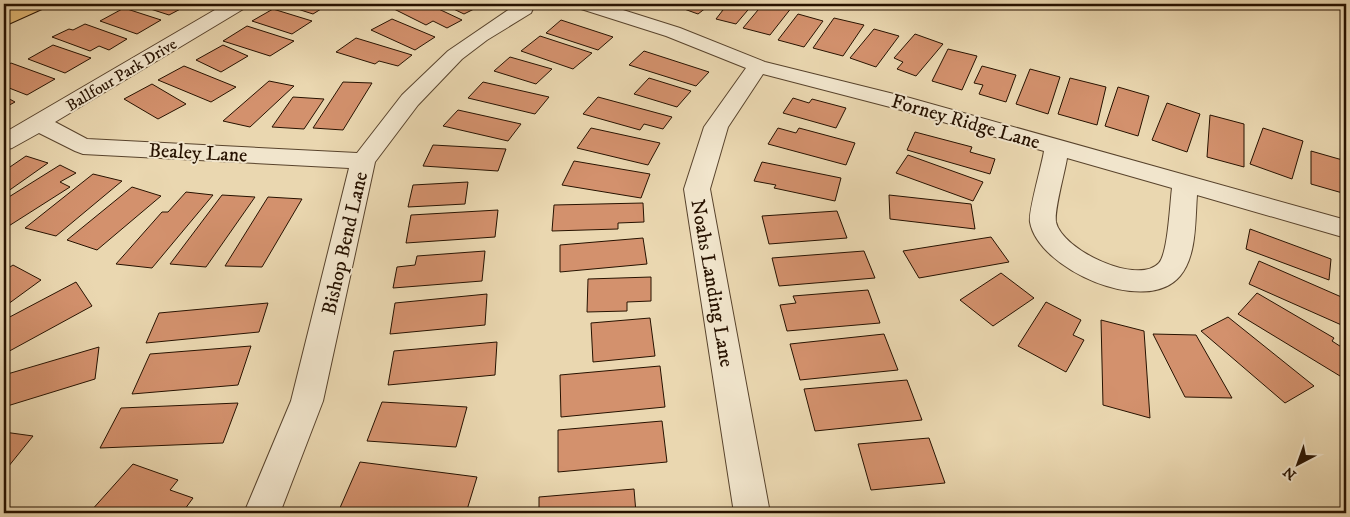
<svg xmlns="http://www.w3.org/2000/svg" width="1350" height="517" viewBox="0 0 1350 517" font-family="'IM FELL DW Pica',serif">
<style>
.building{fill:#d3916d;stroke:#271200}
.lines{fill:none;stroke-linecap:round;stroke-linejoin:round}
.minor-casing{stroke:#58432c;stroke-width:2}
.major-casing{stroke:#271200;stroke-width:2}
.minor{fill:#f1e5cc;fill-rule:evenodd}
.major{fill:#e5bc78;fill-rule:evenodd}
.labels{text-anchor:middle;stroke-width:4;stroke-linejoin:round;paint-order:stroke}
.far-street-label{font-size:16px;fill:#271200;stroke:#f1e5cc}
.street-label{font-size:20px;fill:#271200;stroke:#f1e5cc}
</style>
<rect width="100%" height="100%" fill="#ead7b0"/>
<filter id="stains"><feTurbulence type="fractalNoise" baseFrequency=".004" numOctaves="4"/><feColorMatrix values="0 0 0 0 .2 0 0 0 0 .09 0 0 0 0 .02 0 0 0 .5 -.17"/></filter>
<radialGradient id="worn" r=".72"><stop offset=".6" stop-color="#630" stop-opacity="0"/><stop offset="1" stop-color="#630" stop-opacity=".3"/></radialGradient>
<!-- building -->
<path class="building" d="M135 4H190L169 15Z
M288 4H329L313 14 285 5Z
M405 4H428L462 20 447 28 433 21 426 25 394 9Z
M443 4H484L464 14Z
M675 4H711L698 14 673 5Z
M723 4H753L736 24 716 19 723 10 718 9Z
M763 4H779L792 7 770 35 743 28Z
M124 8 161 20 137 34 100 21Z
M273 9 312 21 292 34 252 21Z
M798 14 823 21 804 47 778 40Z
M834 18 864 25 843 56 813 48Z
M392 19 435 37 415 50 371 30Z
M561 20 613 37 598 50 546 33Z
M85 24 127 39 109 50 99 46 90 51 52 37 69 29 73 30Z
M247 26 294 41 270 56 223 41Z
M874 29 899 36 876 67 850 58Z
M915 34 943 44 916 76 897 69 903 62 894 58Z
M540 36 592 53 573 69 521 51Z
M356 38 412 55 398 66 379 61 375 64 336 52Z
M53 45 91 58 65 73 28 59Z
M223 45 248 56 221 72 196 60Z
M948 49 977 56 962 90 932 81Z
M644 51 709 72 696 86 629 65Z
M510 57 552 69 536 84 494 71Z
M11 63 55 79 27 95 4 86V67Z
M184 66 236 87 211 102 158 80Z
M982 66 1016 75 1006 102 979 94 983 85 974 83Z
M1030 69 1060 77 1048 114 1016 104Z
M649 78 691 91 677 107 634 94Z
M1070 78 1106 87 1097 125 1058 114Z
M269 81 294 86 250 127 223 121Z
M343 82 372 83 343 130 313 128Z
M483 82 549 97 535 114 468 98Z
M152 84 186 104 158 119 124 99Z
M1118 87 1149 96 1138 136 1105 126Z
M4 96 15 102 4 108Z
M293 97 324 99 304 129 272 127Z
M598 97 672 117 663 129 644 124 640 130 583 114Z
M793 98 809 103 812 99 846 108 836 128 783 113Z
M1167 103 1200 114 1187 152 1152 140Z
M458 110 521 124 508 141 443 126Z
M1210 115 1244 124V167L1207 157Z
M591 128 660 143 648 165 577 148Z
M778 128 796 133 799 128 855 143 846 165 768 144Z
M1263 128 1303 141 1292 179 1250 164Z
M915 132 972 147 970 152 995 159 990 174 907 150Z
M433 145 506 149 498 171 423 166Z
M1311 151 1346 161V194L1311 184Z
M908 155 983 182 973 201 896 173Z
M26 156 48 163 4 194V168L7 169Z
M574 161 650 174 641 198 562 185Z
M762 162 841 178 835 201 774 188 776 185 754 181Z
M60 165 76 173 60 182 70 187 4 229V200Z
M93 174 122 181 56 236 25 228Z
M468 182 465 204 408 207 413 185Z
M132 187 161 196 97 250 67 240Z
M186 192 213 195 152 268 116 264 162 212H168Z
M222 195 255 197 206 267 170 264Z
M889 195 971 204 975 229 890 219Z
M268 197 302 199 262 267 225 266Z
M643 203 644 222 618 223V229L552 231 554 205Z
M498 210 495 237 406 243 411 215Z
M837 211 847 238 769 244 762 216Z
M1250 229 1331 259 1329 280 1246 249Z
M991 237 1009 262 919 278 903 251Z
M643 238 647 264 560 272V245Z
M485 251 482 281 393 288 397 267 415 265 417 256Z
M864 251 875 278 779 286 772 258Z
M1259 261 1346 299V327L1249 284Z
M13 265 41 280 4 307V271Z
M1001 273 1034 298 993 326 960 300Z
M651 277V301L627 302V311L587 312 588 279Z
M76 282 92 306 4 354V320Z
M868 290 880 323 787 331 780 305 796 303 793 296Z
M1257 293 1334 338 1332 341 1346 350V368L1340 376 1238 314Z
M487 294 485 325 390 334 395 303Z
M1046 302 1081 320 1073 335 1084 340 1066 372 1018 346Z
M268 303 259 332 146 343 159 313Z
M1228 317 1314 386 1285 403 1201 331Z
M650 318 655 356 593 362 591 323Z
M1101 320 1144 331 1150 418 1103 405Z
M884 334 898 370 800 380 790 344Z
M1153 334 1196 335 1232 398 1185 397Z
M497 342 495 375 388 385 394 351Z
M251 346 238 385 132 394 150 354Z
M99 347 95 379 4 407V375Z
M660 366 665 407 561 417 560 375Z
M907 380 922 420 815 431 804 389Z
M382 402 467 407 456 447 367 441Z
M238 403 223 443 100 448 121 408Z
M662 421 667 462 558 472V430Z
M4 432 33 436 4 472Z
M929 438 945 483 871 490 858 444Z
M360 462 477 477 466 513H367L339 510Z
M133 464 178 480 170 490 193 498 182 513 90 512Z
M634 489 636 513H539V497Z"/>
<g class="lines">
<defs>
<path id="minor" d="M225 4H247L245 8 55 122 87 139 357 153 402 95 448 51 517 4H535L531 13 487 40 462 59 418 105 375 162 323 401 280 513H244L291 401 349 168 83 154 75 151 39 133 12 148 4 150V133Z
M576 4H604L680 28 765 62 910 98 1346 220V238L1197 195C1195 220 1197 256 1180 276 1146 317 1038 269 1030 222 1028 212 1042 165 1044 151L894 108 763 74 728 127 710 189 770 513H734L684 189 704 127 746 68 666 36 578 8ZM1067 158 1172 188C1170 203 1168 253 1159 263 1138 286 1062 250 1056 222 1054 210 1065 172 1067 158Z"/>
<path id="major" d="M22 4H46L44 8 4 26V13Z"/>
</defs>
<!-- minor casing -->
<use href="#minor" class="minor-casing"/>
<!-- major casing -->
<use href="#major" class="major-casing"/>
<!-- minor -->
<use href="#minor" class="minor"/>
<!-- major -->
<use href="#major" class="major"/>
</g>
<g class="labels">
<!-- far-street labels -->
<g class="far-street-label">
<text transform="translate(121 74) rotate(-31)" y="6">Ballfour Park Drive</text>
</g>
<!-- street labels -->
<g class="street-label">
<text transform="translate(966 121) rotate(16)" y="7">Forney Ridge Lane</text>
<text transform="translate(198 152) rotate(3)" y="7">Bealey Lane</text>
<text transform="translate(344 243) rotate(-77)" y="7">Bishop Bend Lane</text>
<text transform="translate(713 283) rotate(80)" y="7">Noahs Landing Lane</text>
</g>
</g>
<!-- margin -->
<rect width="1350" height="517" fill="none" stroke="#ead7b0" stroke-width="20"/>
<rect x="5" y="5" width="1340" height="507" fill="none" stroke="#271200" stroke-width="2.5"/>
<rect x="10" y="10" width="1330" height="497" fill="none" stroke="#271200"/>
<!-- north arrow -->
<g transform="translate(1298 464) rotate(221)" stroke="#f1e5cc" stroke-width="4" paint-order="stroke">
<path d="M0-4L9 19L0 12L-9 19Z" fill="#271200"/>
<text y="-8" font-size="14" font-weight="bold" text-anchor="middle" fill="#271200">N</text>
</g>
<rect width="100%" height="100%" filter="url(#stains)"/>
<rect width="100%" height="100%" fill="url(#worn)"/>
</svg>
